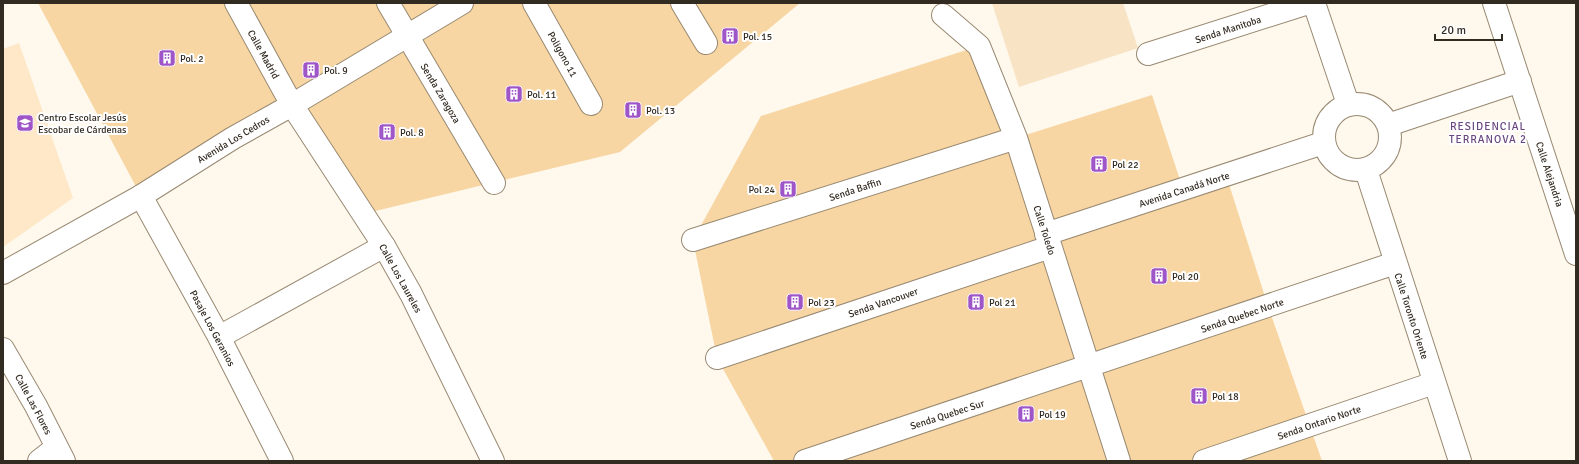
<svg xmlns="http://www.w3.org/2000/svg" width="1579" height="464" viewBox="0 0 1579 464" font-family="Signika,sans-serif">
<style>
.built{fill:#fee8c7}
.green{fill:#f8e3c4}
.building{fill:#f7d6a3}
.lines{fill:none;stroke-linecap:round;stroke-linejoin:round}
.street-casing{stroke:#988971;stroke-width:24}
.secondary-casing{stroke:#988971;stroke-width:24}
.street{stroke:#fff;stroke-width:22}
.secondary{stroke:#fff;stroke-width:22}
.labels{text-anchor:middle;stroke-width:4;stroke-linejoin:round;paint-order:stroke}
.street-label{font-size:10px;fill:#322b21;stroke:#fff}
.poi-label{font-size:10px;fill:#322b21;stroke:#fff;text-anchor:start}
.neighbourhood-label{font-size:11px;letter-spacing:1px;fill:#694680;stroke:#fff}
</style>
<rect width="100%" height="100%" fill="#fef8ed"/>
<!-- built -->
<path class="built" d="M19 43 73 198 3 247V49Z"/>
<!-- green -->
<path class="green" d="M992 3H1123L1138 48 1019 87Z"/>
<!-- building -->
<path class="building" d="M38 3H800L620 152 363 214 292 105 141 196Z
M979 46 1016 138 1152 95 1183 189 1226 175 1268 306 1322 461H774L717 358 693 240 761 116Z"/>
<g class="lines">
<defs>
<path id="street" d="M388 3 494 183
M534 3 591 104
M682 3 706 43
M1314 3 1348 104
M1494 3 1576 254
M943 15 979 46 1016 138 1119 461
M1148 54 1308 3
M1324 137a33 33 0 1 1 66 0a33 33 0 1 1-66 0Z
M1388 125 1520 81
M1366 170 1460 461
M141 196 219 337 282 461
M1046 234 1323 143
M693 240 1016 138
M219 337 384 246
M3 349 36 406 64 461
M717 358 1050 247
M39 461 57 447
M805 461 1395 263
M1204 461 1434 383"/>
<path id="secondary" d="M236 3 292 105 384 246 411 294 493 461
M3 273 141 196 233 138 292 105 462 3"/>
</defs>
<!-- street casing -->
<use href="#street" class="street-casing"/>
<!-- secondary casing -->
<use href="#secondary" class="secondary-casing"/>
<!-- street -->
<use href="#street" class="street"/>
<!-- secondary -->
<use href="#secondary" class="secondary"/>
</g>
<!-- icons -->
<defs>
<symbol id="building-square" viewBox="-11 -11 22 22"><rect x="-9" y="-9" width="18" height="18" rx="4" fill="#9e55c8" stroke="#fff"/><path d="M-4-6H4V6H1V3H-1V6H-4ZM-2.5-4.3h1.7v1.8h-1.7ZM.8-4.3h1.7v1.8H.8ZM-2.5-1h1.7V.8h-1.7ZM.8-1h1.7V.8H.8Z" fill="#fff"/></symbol>
<symbol id="school-square" viewBox="-11 -11 22 22"><rect x="-9" y="-9" width="18" height="18" rx="4" fill="#9e55c8" stroke="#fff"/><path d="M0-5L7-2L0 1L-7-2ZM-4 1L0 2.5L4 1V4Q0 6-4 4Z" fill="#fff"/></symbol>
</defs>
<g fill-rule="evenodd">
<use href="#building-square" x="720" y="26" width="20" height="20"/>
<use href="#building-square" x="157" y="48" width="20" height="20"/>
<use href="#building-square" x="301" y="60" width="20" height="20"/>
<use href="#building-square" x="504" y="84" width="20" height="20"/>
<use href="#building-square" x="623" y="100" width="20" height="20"/>
<use href="#school-square" x="15" y="113" width="20" height="20"/>
<use href="#building-square" x="377" y="122" width="20" height="20"/>
<use href="#building-square" x="1089" y="154" width="20" height="20"/>
<use href="#building-square" x="778" y="179" width="20" height="20"/>
<use href="#building-square" x="1149" y="266" width="20" height="20"/>
<use href="#building-square" x="785" y="292" width="20" height="20"/>
<use href="#building-square" x="966" y="292" width="20" height="20"/>
<use href="#building-square" x="1189" y="386" width="20" height="20"/>
<use href="#building-square" x="1016" y="404" width="20" height="20"/>
</g>
<g class="labels">
<!-- street labels -->
<g class="street-label">
<text transform="translate(1228 29) rotate(-18)" y="4">Senda Manitoba</text>
<text transform="translate(264 54) rotate(61)" y="4">Calle Madrid</text>
<text transform="translate(563 54) rotate(61)" y="4">Poligono 11</text>
<text transform="translate(441 93) rotate(59)" y="4">Senda Zaragoza</text>
<text transform="translate(233 139) rotate(-31)" y="4">Avenida Los Cedros</text>
<text transform="translate(1550 174) rotate(72)" y="4">Calle Alejandria</text>
<text transform="translate(855 189) rotate(-18)" y="4">Senda Baffin</text>
<text transform="translate(1184 189) rotate(-18)" y="4">Avenida Canadá Norte</text>
<text transform="translate(1045 230) rotate(72)" y="4">Calle Toledo</text>
<text transform="translate(401 278) rotate(61)" y="4">Calle Los Laureles</text>
<text transform="translate(883 302) rotate(-19)" y="4">Senda Vancouver</text>
<text transform="translate(1242 315) rotate(-19)" y="4">Senda Quebec Norte</text>
<text transform="translate(1412 316) rotate(72)" y="4">Calle Toronto Oriente</text>
<text transform="translate(213 328) rotate(62)" y="4">Pasaje Los Geranios</text>
<text transform="translate(34 404) rotate(62)" y="4">Calle Las Flores</text>
<text transform="translate(947 414) rotate(-18)" y="4">Senda Quebec Sur</text>
<text transform="translate(1319 422) rotate(-19)" y="4">Senda Ontario Norte</text>
</g>
<!-- poi labels -->
<g class="poi-label">
<text x="743" y="40">Pol. 15</text>
<text x="180" y="62">Pol. 2</text>
<text x="324" y="74">Pol. 9</text>
<text x="527" y="98">Pol. 11</text>
<text x="646" y="114">Pol. 13</text>
<text x="38" y="121">Centro Escolar Jesús<tspan x="38" dy="12">Escobar de Cárdenas</tspan></text>
<text x="400" y="136">Pol. 8</text>
<text x="1112" y="168">Pol 22</text>
<text x="775" y="193" text-anchor="end">Pol 24</text>
<text x="1172" y="280">Pol 20</text>
<text x="808" y="306">Pol 23</text>
<text x="989" y="306">Pol 21</text>
<text x="1212" y="400">Pol 18</text>
<text x="1039" y="418">Pol 19</text>
</g>
<!-- neighbourhood labels -->
<g class="neighbourhood-label">
<text x="1488" y="130">RESIDENCIAL<tspan x="1488" dy="13">TERRANOVA 2</tspan></text>
</g>
</g>
<!-- border -->
<rect width="1579" height="464" fill="none" stroke="#322b21" stroke-width="8"/>
<!-- scale -->
<path d="M1435 34v6h67v-6" fill="none" stroke="#322b21" stroke-width="2"/>
<text x="1441" y="34" font-size="12" fill="#322b21" stroke="#ffffff" stroke-width="3" paint-order="stroke">20 m</text>
</svg>
